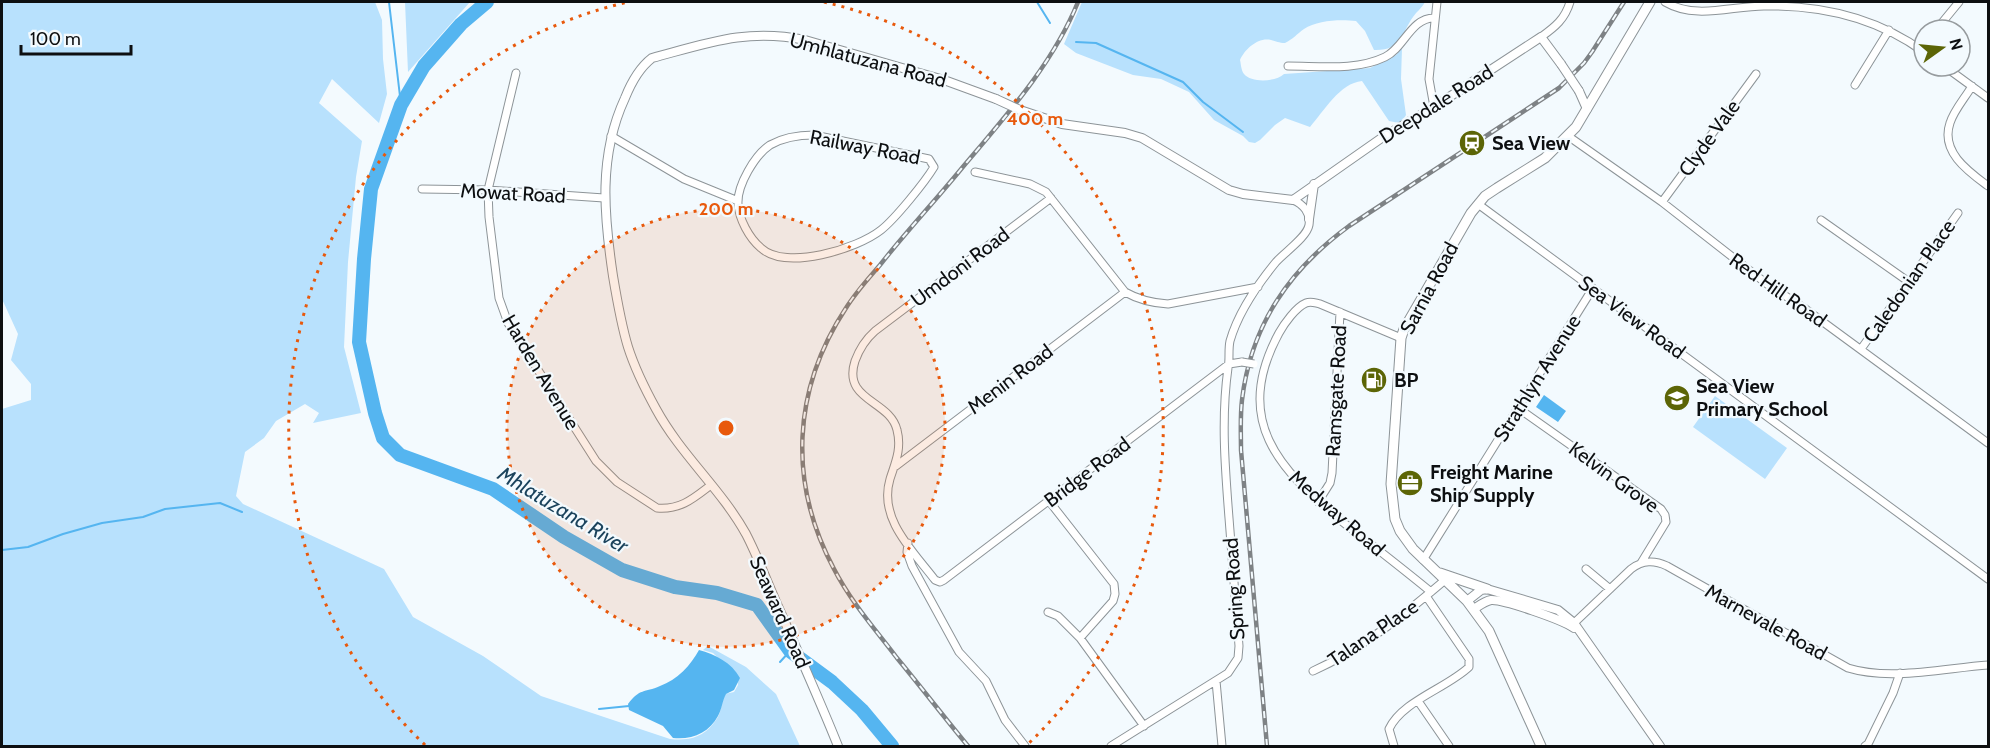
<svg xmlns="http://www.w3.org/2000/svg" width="1990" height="748" viewBox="0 0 1990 748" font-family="Cabin,sans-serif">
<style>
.green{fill:#b8e1fd}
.water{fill:#55b5f0}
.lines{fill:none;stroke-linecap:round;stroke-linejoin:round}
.stream{stroke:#55b5f0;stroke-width:2}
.river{stroke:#55b5f0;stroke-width:14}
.minor-casing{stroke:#8d9498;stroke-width:9}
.tertiary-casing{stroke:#8d9498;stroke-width:10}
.secondary-casing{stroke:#8d9498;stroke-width:11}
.minor{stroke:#fff;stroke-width:7}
.tertiary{stroke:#fff;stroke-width:8}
.secondary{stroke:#fff;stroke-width:9}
.rail-casing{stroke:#7e8285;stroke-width:4.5}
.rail{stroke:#f3fafe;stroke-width:2;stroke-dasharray:7;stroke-linecap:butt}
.minor-bridge-casing{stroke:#8d9498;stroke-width:9;stroke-linecap:butt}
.tertiary-bridge-casing{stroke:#8d9498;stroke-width:10;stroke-linecap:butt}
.minor-bridge{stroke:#fff;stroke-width:7}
.tertiary-bridge{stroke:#fff;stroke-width:8}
.ring{fill:none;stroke:#e8590c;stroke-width:3;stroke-dasharray:3 6}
.labels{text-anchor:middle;stroke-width:4.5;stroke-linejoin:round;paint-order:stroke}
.street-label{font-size:20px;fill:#0d0f11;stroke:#f3fafe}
.poi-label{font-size:20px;font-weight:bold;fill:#0d0f11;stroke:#f3fafe;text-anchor:start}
.water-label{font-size:21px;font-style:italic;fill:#1b435c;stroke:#f3fafe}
.centre{fill:#e8590c;stroke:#f3fafe;stroke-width:3}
.ring-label{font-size:18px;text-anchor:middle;font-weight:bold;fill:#e8590c;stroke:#f3fafe;stroke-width:4.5;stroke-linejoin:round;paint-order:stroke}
</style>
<rect width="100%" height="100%" fill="#f3fafe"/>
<!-- green -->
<path class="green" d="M2 2H375L382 20 383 59 387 94 379 123 332 79 319 103 362 141 356 177 348 262 344 347 361 413 313 423 319 413 305 404 276 421 264 438 245 452 236 496 243 504 384 569 413 617 483 656 541 696 670 739C687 741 702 738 713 724 716 720 719 716 720 712 722 705 721 701 725 694L734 692 738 685 737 677 713 653 703 650 708 646 746 667 776 694 800 746H2V409L31 400V384L11 360 18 334 2 299Z
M405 2H470L408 72Z
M1082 2H1425C1421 9 1417 11 1413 17 1401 34 1401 51 1374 50L1365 31 1356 21C1341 19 1317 20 1304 29 1297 34 1293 39 1285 43 1279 43 1276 41 1271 40 1258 37 1245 49 1240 60 1241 64 1241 70 1244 74 1251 83 1276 82 1284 74L1370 68 1396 55 1402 48 1401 79 1406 115 1403 120 1399 123 1389 121 1362 81C1340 83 1324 111 1310 127L1285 118 1275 125 1260 140 1255 143 1249 142 1243 136 1214 120 1189 92 1161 79 1133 75 1076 53 1064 44Z
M1715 396 1787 448 1765 479 1693 427Z"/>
<!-- water -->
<path class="water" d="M1544 395 1566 411 1558 422 1536 407Z
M699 650C715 654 732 663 740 678L734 690 726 694C722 701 722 709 718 716 709 733 692 740 673 738L663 726 629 710 628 704C640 688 644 693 660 686 677 680 691 665 699 650Z"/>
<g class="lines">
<!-- stream -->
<path class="stream" d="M389 2 401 105
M1037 2 1050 23
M1101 2H1105
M1076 42 1096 43 1183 82 1203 102 1243 132
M2 550 28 547 63 534 102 523 143 517 165 509 220 503 242 512
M780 662 790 651
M599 709 629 706"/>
<!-- river -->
<path class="river" d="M487 2 461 24 424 66 401 105 371 189 364 259 359 342 375 413 383 438 400 455 493 489 564 537 622 570 675 587 717 593 757 605 790 651 832 682 862 710 892 746"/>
<defs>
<path id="minor" d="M1665 2C1696 20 1731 6 1764 6 1821 5 1877 18 1924 52
M1936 30 1959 2
M1541 37C1555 27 1565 19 1570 2
M1288 66C1320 66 1356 71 1385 57 1404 48 1411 18 1434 18
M1944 66 1988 98
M516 73 488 190 489 217 499 298 508 323 596 461 617 482 657 508C681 510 694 498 711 485
M1855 85 1889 30
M1972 86C1965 98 1954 110 1950 123 1940 152 1969 172 1988 186
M1434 107 1429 79 1437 2
M814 135 929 159 934 167C925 182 895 219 881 230 857 249 786 271 761 248 749 238 739 219 738 204 737 185 755 155 770 145 784 137 798 135 814 135Z
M611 136 684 179 738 201
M1568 136 1662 202 1767 284 1804 308 1988 443
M975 172 1030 184 1046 192 1125 292C1139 300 1152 303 1168 304L1258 287
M422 189 488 190 604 198
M1051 198 875 331C866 339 859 350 855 361 842 401 890 400 897 430 902 449 895 463 890 479 878 519 913 551 935 580L940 582 944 580 1229 364 1242 362
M1662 202 1756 74
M1478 204 1988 579
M1821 220 1909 282
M1401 338 1320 304C1315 303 1311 301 1306 303 1296 307 1284 324 1279 333 1232 420 1278 469 1344 523 1373 546 1402 568 1431 592
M1861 349 1958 213
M1518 408 1661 509 1665 515 1666 522 1641 563
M896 466 1125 292
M1049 501 1114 584 1115 594 1113 601 1080 638
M1318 502 1330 483 1332 473 1340 312
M908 543 907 552 912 566 959 652 986 681 1005 720 1025 746
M1423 560 1593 288
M1586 569 1610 589
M1048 612 1058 616 1080 638 1144 726
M1571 626 1631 569C1643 560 1654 560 1667 566L1848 668C1890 681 1945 668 1988 665
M1313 671C1362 649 1405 614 1445 580
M1216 681 1222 746
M1418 701 1449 746
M1111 746 1228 673 1238 658 1239 646C1236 603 1232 561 1229 518 1225 467 1221 418 1228 368 1230 359 1228 350 1230 341 1238 313 1258 284 1276 262 1285 252 1307 237 1309 225 1311 213 1303 204 1293 200
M1394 746 1389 729C1402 701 1447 688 1469 667V659L1426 596
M1865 746 1868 744 1893 693 1900 673"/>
<path id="tertiary" d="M1579 91 1587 109
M1020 110 1062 124 1125 133 1142 138 1229 190 1243 194 1293 200 1383 137 1434 107 1541 37 1561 64
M1309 219 1314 184
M1467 601 1481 590 1487 589 1558 610 1574 623 1660 746
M1474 609C1480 605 1485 601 1491 600 1503 599 1563 620 1574 628
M838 746C820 701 800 657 781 613 769 587 759 559 746 534 721 489 681 455 656 409 645 389 635 369 628 347 621 324 617 300 613 276 604 216 598 156 625 98 631 83 639 68 652 58 708 43 747 28 805 40L944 80 996 99"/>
<path id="secondary" d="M1440 573 1487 589
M1541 746 1489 631 1467 601 1413 549 1400 531 1395 519 1391 484 1401 338 1404 329 1471 213 1485 196 1497 188 1545 158 1576 127 1650 2"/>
</defs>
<!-- minor casing -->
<use href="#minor" class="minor-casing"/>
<!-- tertiary casing -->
<use href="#tertiary" class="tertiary-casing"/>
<!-- secondary casing -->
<use href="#secondary" class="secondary-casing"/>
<!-- minor -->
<use href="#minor" class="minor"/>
<!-- tertiary -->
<use href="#tertiary" class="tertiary"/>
<!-- secondary -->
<use href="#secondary" class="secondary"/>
<defs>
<path id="rail" d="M968 746C944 717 921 687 897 658 875 629 851 602 834 569 788 483 792 390 846 308 856 292 868 279 880 265 906 232 935 201 962 168 1005 117 1053 64 1078 2
M1267 746 1241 450C1241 434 1240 417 1242 400 1251 325 1289 270 1349 226L1559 88 1584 63 1592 52 1624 2"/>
</defs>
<!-- rail casing -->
<use href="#rail" class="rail-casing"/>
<!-- rail -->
<use href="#rail" class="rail"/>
<defs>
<path id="minor-bridge" d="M1242 362 1254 364"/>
<path id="tertiary-bridge" d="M1561 64 1579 91
M996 99 1020 110"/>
</defs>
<!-- minor-bridge casing -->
<use href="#minor-bridge" class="minor-bridge-casing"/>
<!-- tertiary-bridge casing -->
<use href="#tertiary-bridge" class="tertiary-bridge-casing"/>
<!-- minor-bridge -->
<use href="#minor-bridge" class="minor-bridge"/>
<!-- tertiary-bridge -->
<use href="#tertiary-bridge" class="tertiary-bridge"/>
</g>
<!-- distance rings -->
<circle cx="726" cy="428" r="219" fill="#e8590c" fill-opacity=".12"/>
<g class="ring">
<circle cx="726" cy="428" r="219"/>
<path d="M425 745A437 437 0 0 1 628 2M824 2A437 437 0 0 1 1027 745"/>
</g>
<!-- icons -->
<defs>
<symbol id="station-disc" viewBox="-11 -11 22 22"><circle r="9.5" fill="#5c6506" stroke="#f3fafe"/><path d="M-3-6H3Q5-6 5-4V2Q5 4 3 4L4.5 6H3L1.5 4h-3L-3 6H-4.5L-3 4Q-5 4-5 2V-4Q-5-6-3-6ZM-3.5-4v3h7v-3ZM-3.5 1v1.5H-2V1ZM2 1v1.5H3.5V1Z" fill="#fff"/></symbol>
<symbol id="fuel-disc" viewBox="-11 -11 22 22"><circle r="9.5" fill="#5c6506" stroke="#f3fafe"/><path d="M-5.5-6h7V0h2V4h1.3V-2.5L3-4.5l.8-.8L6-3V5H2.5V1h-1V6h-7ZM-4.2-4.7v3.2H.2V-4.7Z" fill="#fff"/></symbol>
<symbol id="school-disc" viewBox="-11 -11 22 22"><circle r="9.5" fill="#5c6506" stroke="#f3fafe"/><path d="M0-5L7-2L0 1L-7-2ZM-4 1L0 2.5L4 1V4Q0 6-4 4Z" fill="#fff"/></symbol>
<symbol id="office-disc" viewBox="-11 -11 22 22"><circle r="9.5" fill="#5c6506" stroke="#f3fafe"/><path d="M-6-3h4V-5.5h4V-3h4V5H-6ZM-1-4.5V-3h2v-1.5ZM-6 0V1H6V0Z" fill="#fff"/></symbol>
</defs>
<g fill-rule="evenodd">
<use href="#station-disc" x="1457" y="128" width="30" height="30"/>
<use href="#fuel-disc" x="1359" y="365" width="30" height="30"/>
<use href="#school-disc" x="1662" y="383" width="30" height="30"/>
<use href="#office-disc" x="1395" y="468" width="30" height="30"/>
</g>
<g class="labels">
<!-- street labels -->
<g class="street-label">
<text transform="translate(868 60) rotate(15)" y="7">Umhlatuzana Road</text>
<text transform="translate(1436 104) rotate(-32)" y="7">Deepdale Road</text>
<text transform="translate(1709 138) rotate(-54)" y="7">Clyde Vale</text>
<text transform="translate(865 147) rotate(11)" y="7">Railway Road</text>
<text transform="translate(513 193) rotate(3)" y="7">Mowat Road</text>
<text transform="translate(960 267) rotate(-37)" y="7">Umdoni Road</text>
<text transform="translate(1909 281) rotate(-55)" y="7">Caledonian Place</text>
<text transform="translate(1429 288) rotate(-62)" y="7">Sarnia Road</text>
<text transform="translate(1778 290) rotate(35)" y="7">Red Hill Road</text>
<text transform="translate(1632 317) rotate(36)" y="7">Sea View Road</text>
<text transform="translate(541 372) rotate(59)" y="7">Harden Avenue</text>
<text transform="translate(1537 378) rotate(-58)" y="7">Strathlyn Avenue</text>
<text transform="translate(1010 379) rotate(-37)" y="7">Menin Road</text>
<text transform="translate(1336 391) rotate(-87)" y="7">Ramsgate Road</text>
<text transform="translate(1087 472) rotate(-37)" y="7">Bridge Road</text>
<text transform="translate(1614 477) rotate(36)" y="7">Kelvin Grove</text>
<text transform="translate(1337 513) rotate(41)" y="7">Medway Road</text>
<text transform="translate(1234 589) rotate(-94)" y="7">Spring Road</text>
<text transform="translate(780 612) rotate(66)" y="7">Seaward Road</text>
<text transform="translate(1766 622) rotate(29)" y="7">Marnevale Road</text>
<text transform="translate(1373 633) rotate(-34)" y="7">Talana Place</text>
</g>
<!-- poi labels -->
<g class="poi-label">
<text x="1492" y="150">Sea View</text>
<text x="1394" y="387">BP</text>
<text x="1696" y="393">Sea View<tspan x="1696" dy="23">Primary School</tspan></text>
<text x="1430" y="479">Freight Marine<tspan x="1430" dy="23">Ship Supply</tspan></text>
</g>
<!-- water labels -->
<g class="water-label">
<text transform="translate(563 510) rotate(31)" y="7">Mhlatuzana River</text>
</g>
</g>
<circle cx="726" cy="428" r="9" class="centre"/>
<g class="ring-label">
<text x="1035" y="125">400 m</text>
<text x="726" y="215">200 m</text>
</g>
<!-- border -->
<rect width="1990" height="748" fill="none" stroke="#0d0f11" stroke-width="6"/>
<!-- north arrow -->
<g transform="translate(1942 48) rotate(75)"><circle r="28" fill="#f3fafe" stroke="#979c9f" stroke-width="1.5"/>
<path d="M0-4.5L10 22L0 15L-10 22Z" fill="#5c6506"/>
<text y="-9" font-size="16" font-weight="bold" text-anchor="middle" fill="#0d0f11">N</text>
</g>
<!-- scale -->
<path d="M21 45v9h110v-9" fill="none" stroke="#0d0f11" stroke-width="3"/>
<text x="30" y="45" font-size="18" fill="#0d0f11" stroke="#f3fafe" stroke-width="4.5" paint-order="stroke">100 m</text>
</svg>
